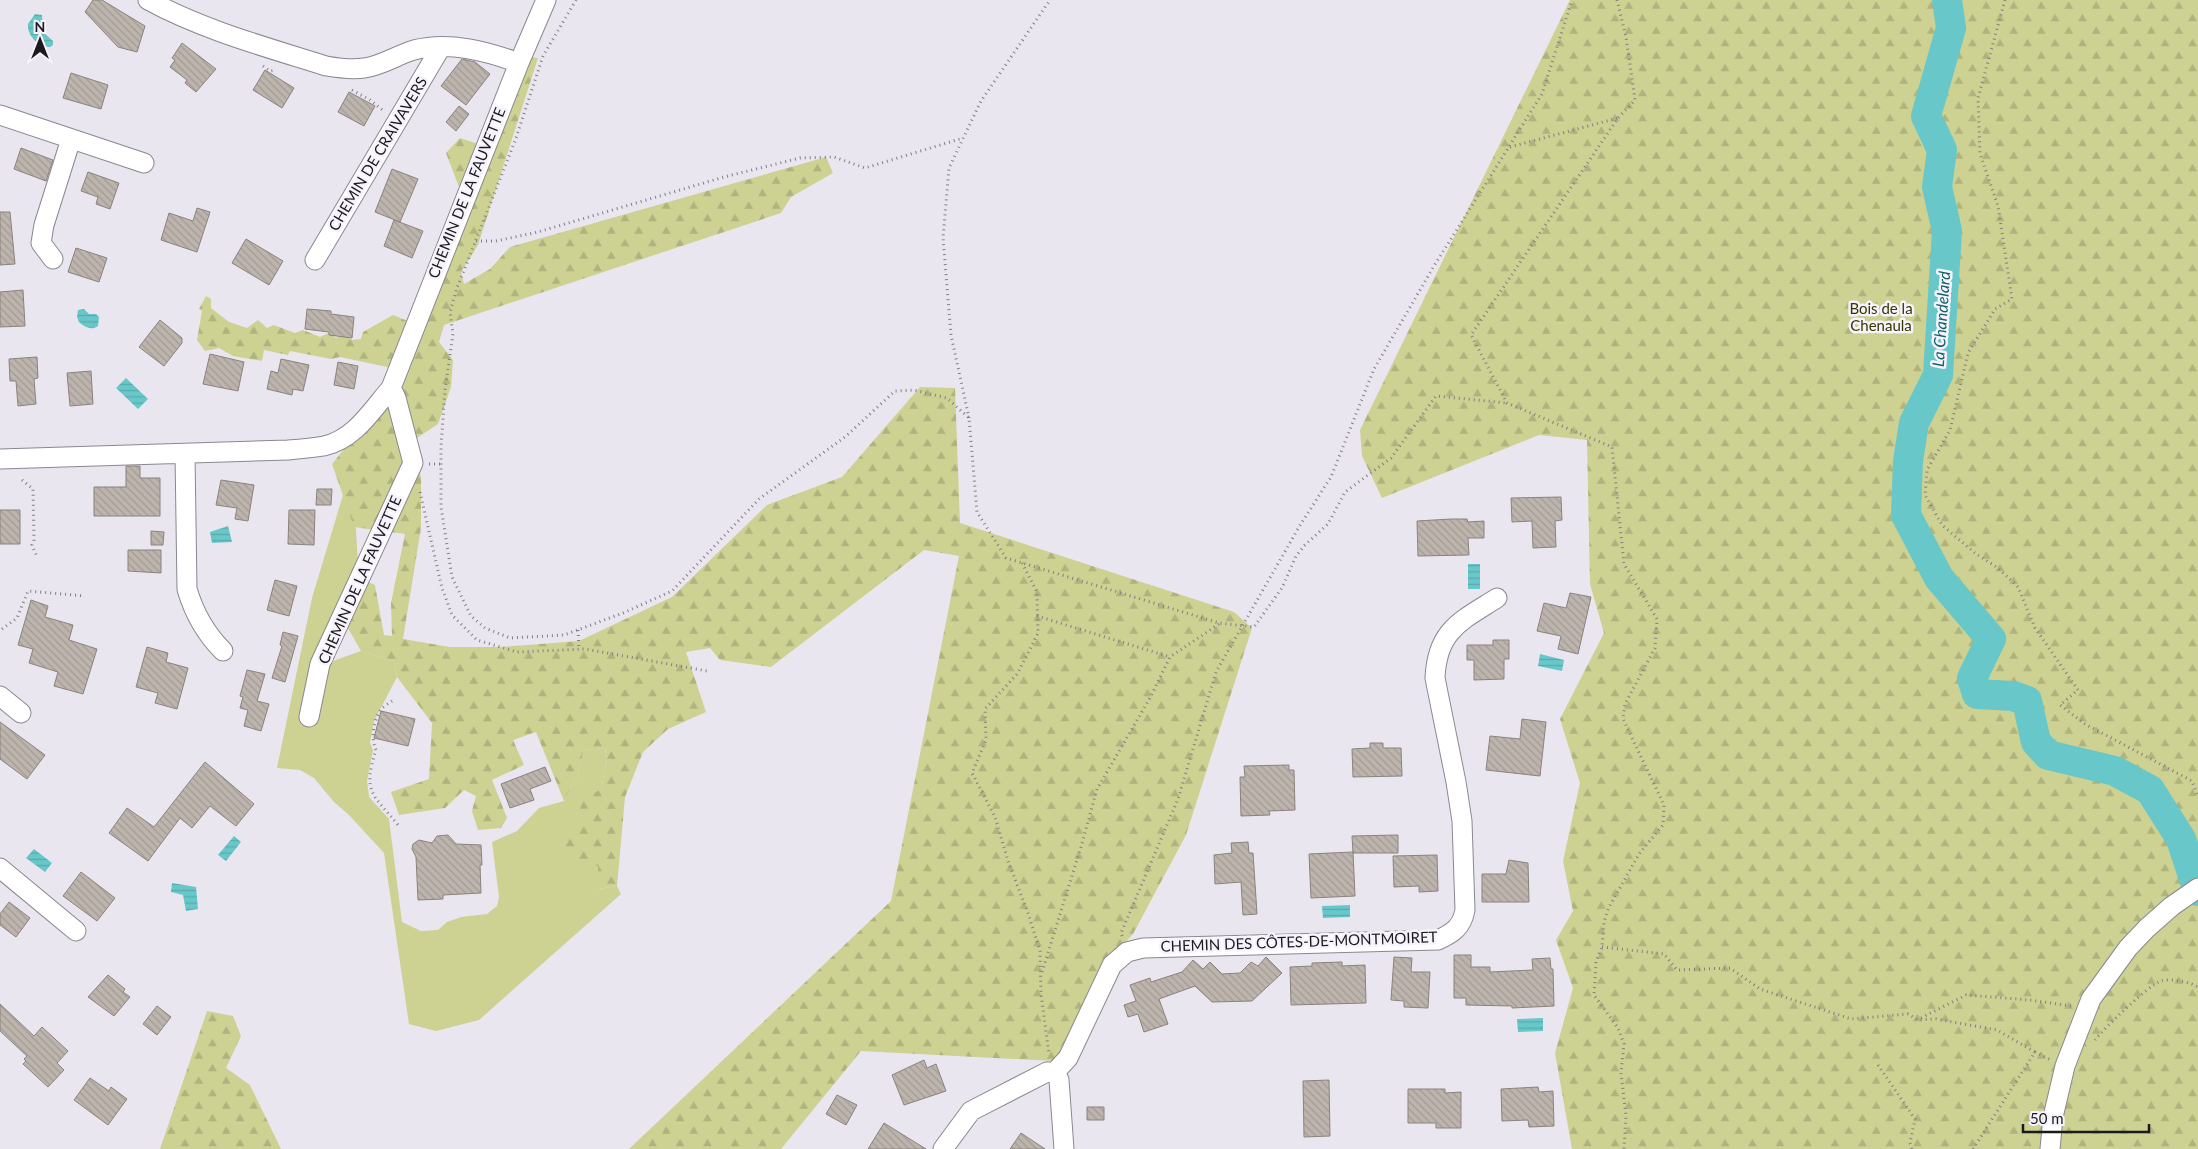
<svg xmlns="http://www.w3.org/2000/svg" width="2198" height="1149" viewBox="0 0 2198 1149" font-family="Lato,sans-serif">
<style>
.green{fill:#cdd192}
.forest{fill:url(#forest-firs)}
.water{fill:url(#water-rules)}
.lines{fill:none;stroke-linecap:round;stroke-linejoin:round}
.river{stroke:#67c7c9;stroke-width:30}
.building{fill:url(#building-back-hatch);stroke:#8a827c}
.minor-casing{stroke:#8a8790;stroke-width:21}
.path{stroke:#817f85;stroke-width:3;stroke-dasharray:1 4;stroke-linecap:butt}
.minor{stroke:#fff;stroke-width:19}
.labels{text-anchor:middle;stroke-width:5;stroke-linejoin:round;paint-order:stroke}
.street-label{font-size:15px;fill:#1b1a1d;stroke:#f7f3fd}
.park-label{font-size:15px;fill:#353600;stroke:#f7f3fd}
.water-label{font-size:16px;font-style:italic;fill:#0f6263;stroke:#f7f3fd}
</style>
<defs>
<pattern id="forest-firs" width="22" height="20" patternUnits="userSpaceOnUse" patternTransform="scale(1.25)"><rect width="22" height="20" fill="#cdd192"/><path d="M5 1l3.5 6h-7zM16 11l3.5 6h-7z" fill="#afb37d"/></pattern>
<pattern id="water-rules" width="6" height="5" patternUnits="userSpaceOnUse" patternTransform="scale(1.25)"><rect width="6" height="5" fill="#67c7c9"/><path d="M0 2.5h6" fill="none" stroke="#59aaac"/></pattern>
<pattern id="building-back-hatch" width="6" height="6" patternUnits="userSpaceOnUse" patternTransform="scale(1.25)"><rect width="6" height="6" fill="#bdb5ad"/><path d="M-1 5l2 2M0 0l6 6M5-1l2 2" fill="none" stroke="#a29b94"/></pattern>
</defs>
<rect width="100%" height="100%" fill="#eae6f0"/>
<!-- green -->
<path class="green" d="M343 495 356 529 358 566 316 667 361 651 394 661 397 677 374 721 370 743 373 750 367 781 369 797 389 819 402 922 421 931 438 930 447 922 461 917 487 914 497 906 499 897 492 842 517 831 539 808 564 801 577 776 584 750 605 748 607 759 601 790 598 889 617 886 621 894 479 1020 436 1031 409 1024 384 853 349 815 334 802 314 778 300 770 277 768 312 598Z"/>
<!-- forest -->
<path class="forest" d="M1570 0H2198V1149H1572L1555 1053 1573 988 1556 940 1573 911 1563 861 1580 783 1560 719 1604 633 1590 584 1587 440 1539 435 1382 498 1362 456 1360 430Z
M525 56 538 58 478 245 461 272 464 284 490 269 510 247 826 157 833 173 791 197 781 213 444 325 439 342 453 360 451 387 438 424 414 440 421 478V528L403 639 450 647H501L579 641 672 597 767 505 842 477 920 387 955 388 960 523 1234 612 1252 628 1186 835 1133 934 1108 961 1074 1030 1054 1061 861 1051 781 1149H629L891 901 959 556 924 550 771 667 720 660 710 648 686 652 706 712 668 729 643 752 625 797 617 886 598 889V866L576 867 564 848 585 796 601 790 607 759 605 748 584 750 577 776 564 801 536 732 513 740 524 765 492 780 507 818 501 828 478 830 472 811 476 796 464 790 445 808 399 815 391 792 429 779 432 723 397 677 394 661 361 651 342 618 364 580 375 585 384 635 392 636 391 603 405 534 354 527 332 464 361 428 467 208 446 153 460 138 490 148Z
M206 296 211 299V308L229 322 247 328 258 320 267 328 274 325 295 333 303 330 320 337 331 332 335 338 344 335 352 340 361 339 363 332 393 315 410 322 392 368 340 357 331 359 290 351 288 355 264 350 262 361 233 356 219 348 205 351 197 340 202 311 199 309Z
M207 1011 233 1016 241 1036 226 1068 250 1085 281 1149H160Z"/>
<!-- water -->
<path class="water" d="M35 14 42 15 43 32 53 41V45L50 47C38 46 27 36 28 24Z
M84 309 89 314H96L99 317 98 326C91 331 85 327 79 322L77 317 78 310Z
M126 378 148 399 138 409 116 388Z
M228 526 232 542 212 543 210 532Z
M1468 564H1480V589H1468Z
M1540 654 1564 660 1562 671 1538 666Z
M234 836 241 842 226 861 218 855Z
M34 849 52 863 45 872 26 858Z
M172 883 196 887 198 909 186 911 183 895 171 892Z
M1350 905V917L1323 918 1322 906Z
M1543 1018V1031L1518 1032 1517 1019Z"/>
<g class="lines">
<!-- river -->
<path class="river" d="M1947 0 1951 28 1926 116 1942 150 1937 187 1947 231 1938 375 1914 423 1908 461 1906 515 1939 578 1991 639 1972 678 1977 694 2013 696 2027 701 2036 742 2048 755 2115 771 2150 790 2181 839 2198 891"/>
</g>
<!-- building -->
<path class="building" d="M93 0H102L145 26 137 52 118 47 85 12Z
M182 43 216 69 196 92 185 83 187 80 170 67 175 60 172 58Z
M462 59 475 62 490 74 466 105 441 86Z
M265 70 294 88 282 108 253 90Z
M71 73 108 85 101 109 63 98Z
M349 92 375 106 364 126 338 112Z
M459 106 469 114 456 131 446 122Z
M21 148 53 160 46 181 14 169Z
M392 169 418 179 400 222 375 212Z
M88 172 119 183 110 209 96 204 98 197 81 191Z
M197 208 210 212 197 252 161 240 169 213 193 221Z
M0 212H10L15 264 0 265Z
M394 220 423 231 412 258 384 246Z
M246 239 283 261 269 285 232 263Z
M76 248 107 258 99 282 68 272Z
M23 290 25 326 0 327V292Z
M307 309 331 311V314L354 317 352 338 329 335V332L305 329Z
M160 320 182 338V343L164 366 139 347Z
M210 354 244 362 238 391 203 384Z
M37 357 38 378 34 379 36 404 18 406 16 381H10L9 359Z
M281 359 309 365 303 391 293 389 292 395 267 389 271 371 278 373Z
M338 362 358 366 354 389 334 385Z
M91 371 93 404 70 406 67 373Z
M126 466H140V478H160V516H94V487H126Z
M221 480 254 485 248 521 235 519 237 508 216 505Z
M317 489H332L331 505H316Z
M1561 497 1562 520 1555 521 1556 547 1533 548 1532 521 1512 522 1511 498Z
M0 510H20V544H0Z
M289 510H315L314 545 288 544Z
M1451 519H1467L1468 522 1484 521V538H1468L1469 555 1418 556 1417 521Z
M151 531 164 532 163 545H151Z
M128 550H161V573L128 571Z
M275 580 297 586 289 616 267 610Z
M1570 593 1591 597 1578 654 1558 649 1561 636 1537 631 1544 603 1566 608Z
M31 600 48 606 45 617 73 625 69 640 97 649 83 694 54 686 58 672 29 663 33 649 18 645Z
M283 632 298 636 285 682 272 678 282 646 280 645Z
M1493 640H1509V659H1504V679L1474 680V660H1467V645H1493Z
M147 647 168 653 166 662 188 668 177 709 155 703 158 693 136 687Z
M247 670 265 674 257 701 269 704 261 731 244 726 248 710 240 708 243 697 240 696Z
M381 711 415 719 408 746 374 738Z
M1522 719 1546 722 1540 776 1486 770 1490 736 1520 739Z
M0 722 45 755 27 779 0 759Z
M1370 743H1383V748H1401L1402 776 1353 777 1352 749 1370 748Z
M205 762 254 804 236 826 210 806 192 828 180 818 148 861 109 833 127 808 154 827Z
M1289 765V770H1294L1295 810 1269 811 1270 815 1241 816 1240 777H1245L1244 766Z
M545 767 551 781 530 789 534 800 510 808 501 784Z
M448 835 456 844 481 845 482 865H480L481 893 443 895V899L418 900 416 857 412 849 413 844 419 840 432 843 437 836Z
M1398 835V853H1353L1352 836Z
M1248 842 1249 853H1253L1257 914 1243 915 1241 882 1215 884 1214 855 1232 853 1231 843Z
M1353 852 1355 896 1311 898 1309 854Z
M1437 855 1438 891 1419 892V886L1394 887 1393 856Z
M1509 860 1528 863 1529 902H1482V874H1506Z
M81 872 115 898 97 921 63 896Z
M9 902 30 918 16 937 0 925V914Z
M1454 955H1471V967H1490V972L1533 970 1532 959 1550 958 1551 969H1553L1554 1006 1512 1008V1006L1466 1005V998H1454Z
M1266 957 1282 973 1252 1001 1212 1002 1195 986 1159 999 1168 1024 1144 1032 1138 1014 1128 1017 1124 1005 1136 1001 1130 985 1150 978 1151 982 1182 972 1193 960 1203 969 1210 962 1222 974 1240 973 1251 962 1258 966Z
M1394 957 1412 958 1411 972H1430L1428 1008 1404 1007V1001L1391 1000Z
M1342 962V966L1365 965 1366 1003 1291 1005 1290 967 1312 966V963Z
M108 975 125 989 123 992 130 997 114 1016 88 997Z
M0 1004 34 1036 42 1027 68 1051 57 1063 64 1070 48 1087 23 1064 26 1061 24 1059 27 1056 0 1031Z
M157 1006 171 1017 157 1035 143 1024Z
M924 1060 927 1068 936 1064 946 1091 904 1105 892 1075Z
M90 1078 109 1091 111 1087 127 1099 108 1125 74 1100Z
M1329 1080 1330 1136 1304 1137 1303 1081Z
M1538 1087 1539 1092 1553 1091 1554 1126 1529 1127 1528 1120 1502 1121 1501 1089Z
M1408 1089H1445V1093L1461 1092V1128H1436V1123H1408Z
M837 1095 857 1105 846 1125 826 1114Z
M1087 1107H1104V1120H1087Z
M884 1123 926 1149H868Z
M1021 1133 1045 1149H1010Z"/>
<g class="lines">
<defs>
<path id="minor" d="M148 0C203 30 266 47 326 66 338 68 351 70 364 68 381 66 397 55 414 50 449 41 486 51 519 63
M0 115 144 163
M53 259 41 243 44 225 71 139
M315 260 441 47
M185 454 187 589C194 613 205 633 223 651
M0 459 288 450C300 449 312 448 324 446 355 439 372 410 391 388L519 63 546 0
M0 696 21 713
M309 717 320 664 413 463 396 398 391 388
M0 868 76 931
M1055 1072 1068 1058 1112 965 1127 952 1143 948 1438 940C1453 933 1462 927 1465 910L1462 821 1456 782 1435 678C1437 630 1461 621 1497 598
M1055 1072 1059 1080 1064 1149
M943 1149 971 1111 1047 1072H1055
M2050 1149 2053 1117 2065 1066 2091 999 2128 948 2147 928 2172 906 2198 888"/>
</defs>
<!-- minor casing -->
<use href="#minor" class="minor-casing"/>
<!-- path -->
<path class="path" d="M576 0 543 56 515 141 457 288 450 312 453 334 445 390 441 446V507L452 577 471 616 485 628 510 638 564 635 623 613 672 591 759 499 845 437 895 391 914 390 947 398 969 418 977 512 1006 558 1219 623 1254 627 1282 588 1296 556 1305 545 1328 524 1345 492 1391 458 1436 396 1507 403
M1617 0 1626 37 1635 100 1618 118 1471 335 1507 403 1612 447 1624 564 1657 619 1655 648 1625 704 1623 719 1664 805 1663 825 1639 854 1608 909 1604 922 1602 947 1596 961 1594 995 1618 1028 1624 1044 1621 1073 1626 1116 1624 1149
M2005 0 1978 98 1980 154 1998 206 2012 299 1995 309 1968 353 1950 430 1927 470 1925 495 1942 525 1976 554 1998 568 2018 587 2035 628 2078 690 2060 705 2085 724 2192 781 2198 797
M263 66 270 71 276 70
M352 90 370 100 385 112
M1510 147 1618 118
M476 241H496L538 232 724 177 800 158 834 157 865 168 963 138
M969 418 951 335 943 238 949 168 981 101 1050 0
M429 464H441
M22 480 33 489 34 541 32 545 37 557
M420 492 442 588 452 615 477 640 517 652 585 649 707 671
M1022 563 1037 592 1038 633 1018 673 985 709 986 740 972 773 995 817 1008 861 1028 913 1040 951 1041 994 1049 1054
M1037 616 1170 657
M2 629 17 618 28 591 85 596
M578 630 579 649
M392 701C388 704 382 707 380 711 373 722 371 739 376 750 362 793 373 794 399 826
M1122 936 1121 933 1178 799 1216 672 1299 527 1331 477 1374 369 1434 266 1542 94 1572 0
M1602 947 1664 954 1677 970 1730 968 1760 989 1851 1019 1908 1014 1918 1020 1936 1019 1997 1030 2035 1052
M1042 972 1081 847 1097 789 1150 698 1170 657 1219 624
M1921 1018 1966 995 2030 1000 2071 1006
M2095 1040C2103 1029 2150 984 2161 981 2171 978 2190 982 2198 987
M1878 1065 1915 1119 1910 1143 1912 1149
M1973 1149 2035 1052 2051 1060"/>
<!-- minor -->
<use href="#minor" class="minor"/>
</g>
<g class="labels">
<!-- street labels -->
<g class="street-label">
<text transform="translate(378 154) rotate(-59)" y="5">CHEMIN DE CRAIVAVERS</text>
<text transform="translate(467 193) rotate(-68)" y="5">CHEMIN DE LA FAUVETTE</text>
<text transform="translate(360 580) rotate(-66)" y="5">CHEMIN DE LA FAUVETTE</text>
<text transform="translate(1299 942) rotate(-2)" y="5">CHEMIN DES CÔTES-DE-MONTMOIRET</text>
</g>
<!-- park labels -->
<g class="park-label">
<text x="1881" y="314">Bois de la<tspan x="1881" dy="17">Chenaula</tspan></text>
</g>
<!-- water labels -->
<g class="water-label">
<text transform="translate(1941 319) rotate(-86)" y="6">La Chandelard</text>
</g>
</g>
<!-- north arrow -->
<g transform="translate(40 40)" stroke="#f7f3fd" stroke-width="4" paint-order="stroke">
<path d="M0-4L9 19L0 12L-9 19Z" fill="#1b1a1d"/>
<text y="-8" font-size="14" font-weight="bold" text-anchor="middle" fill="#1b1a1d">N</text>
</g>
<!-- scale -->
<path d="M2023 1124v8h126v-8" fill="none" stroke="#1b1a1d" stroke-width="2.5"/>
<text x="2030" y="1124" font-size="15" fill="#1b1a1d" stroke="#f7f3fd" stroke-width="4" paint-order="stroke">50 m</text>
</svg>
